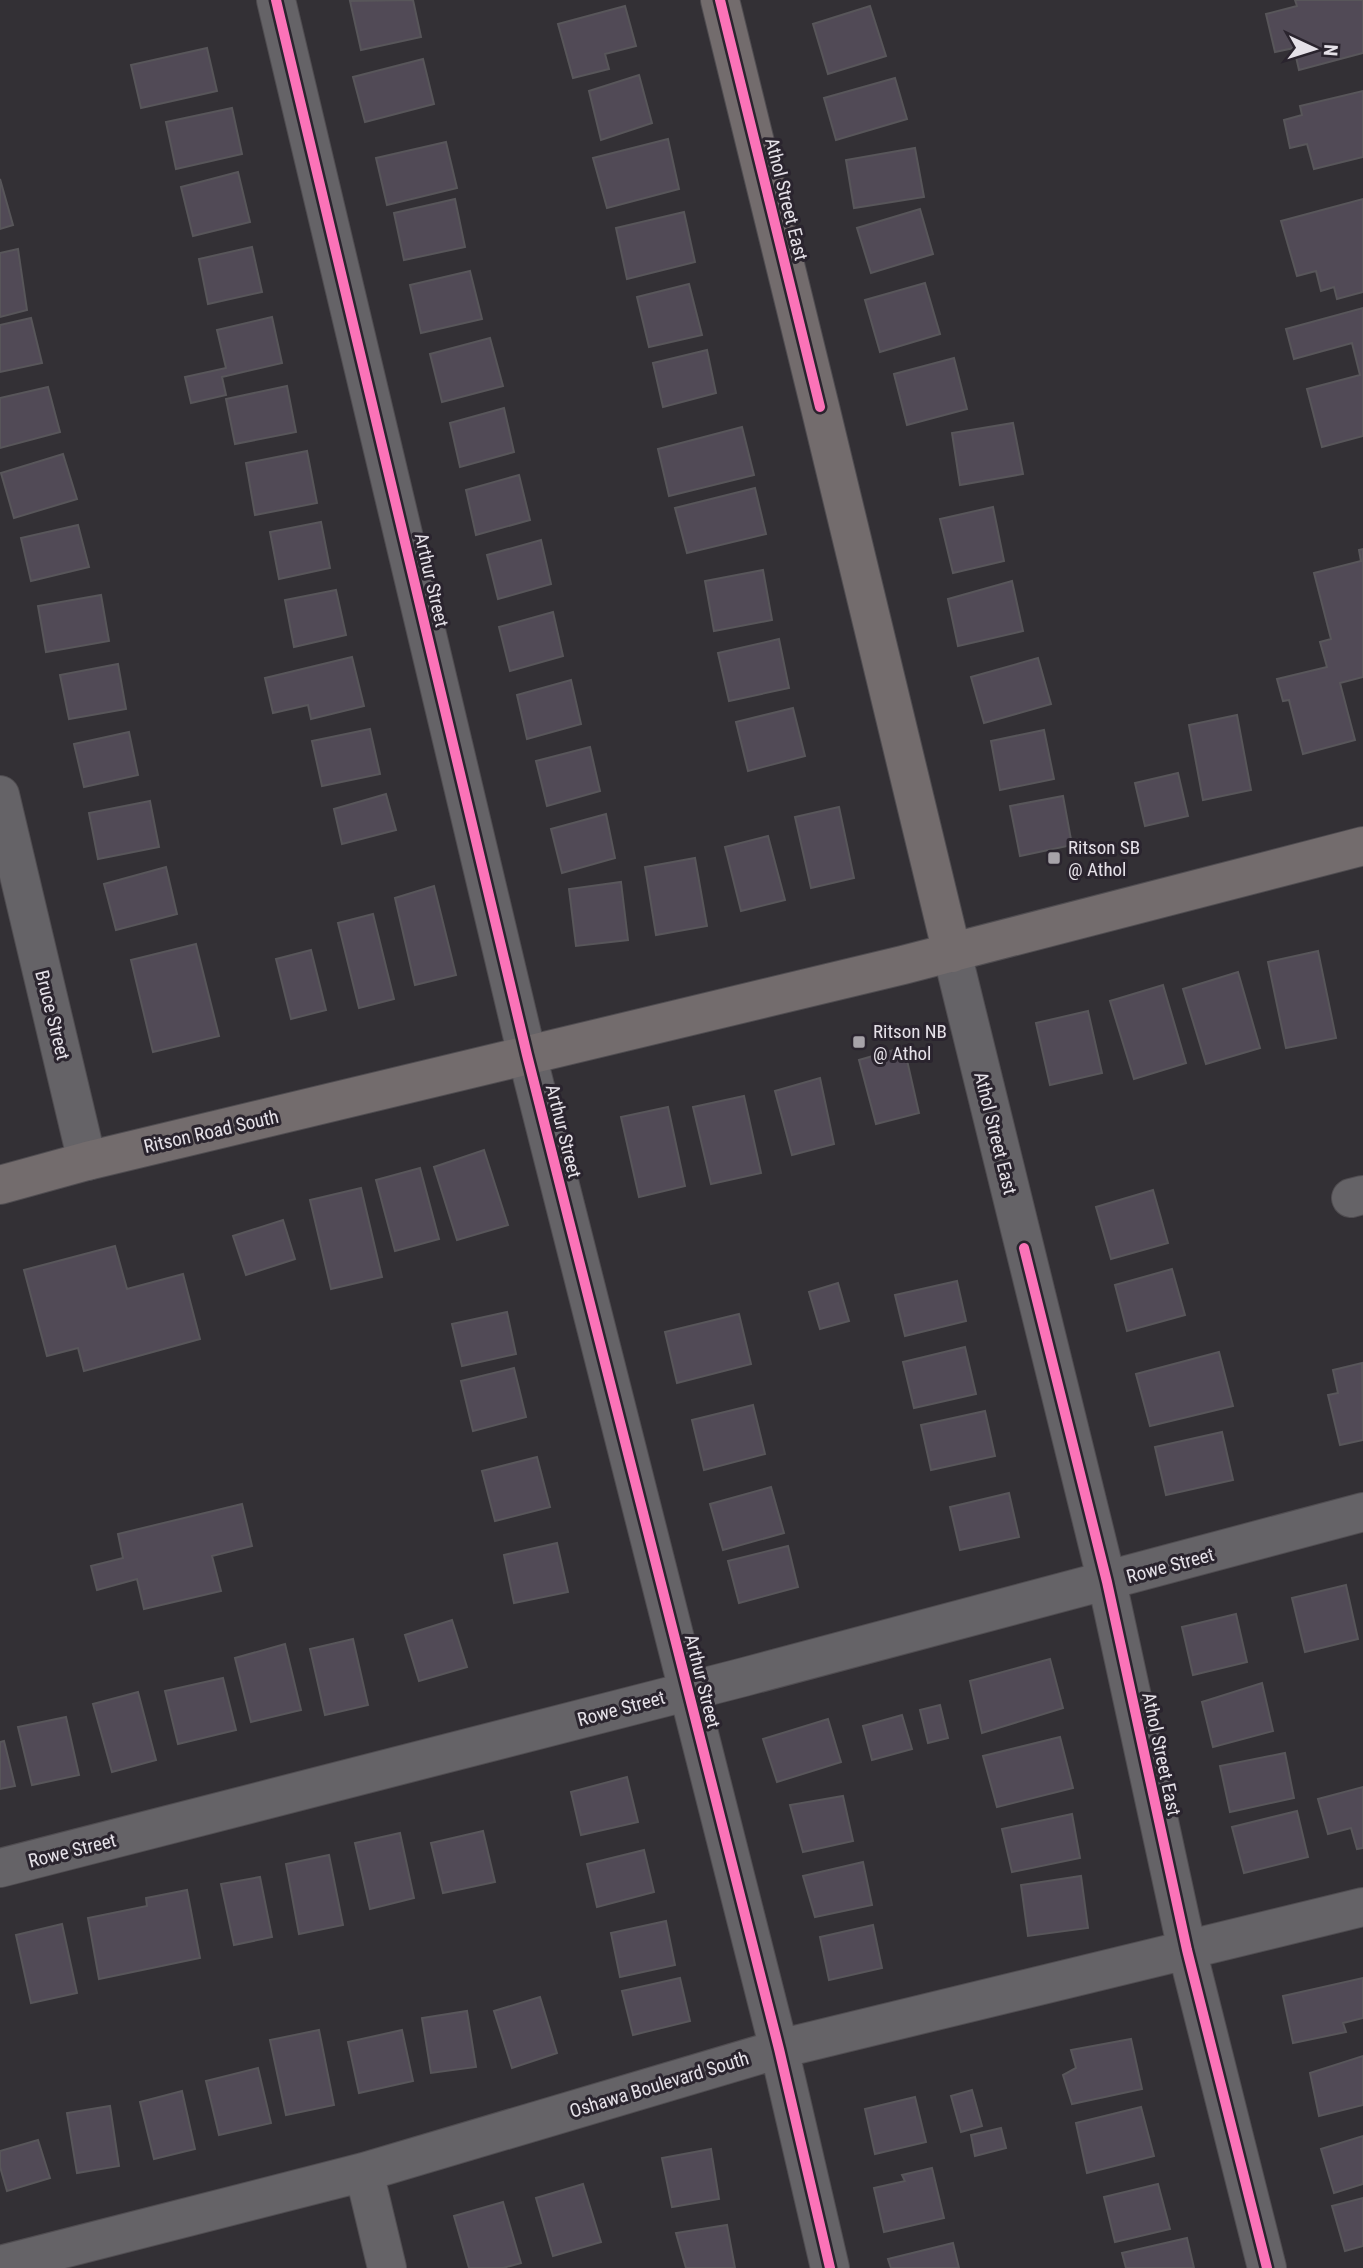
<svg xmlns="http://www.w3.org/2000/svg" width="1363" height="2268" viewBox="0 0 1363 2268" font-family="'Roboto Condensed',sans-serif">
<style>
.building{fill:#514a56;stroke:#58565a;stroke-width:2}
.lines{fill:none;stroke-linecap:round;stroke-linejoin:round}
.minor-casing{stroke:#504d51;stroke-width:40}
.major-casing{stroke:#504d51;stroke-width:40}
.minor{stroke:#656367;stroke-width:38}
.major{stroke:#736c6d;stroke-width:38}
.cycleway-casing{stroke:#2a242e;stroke-width:15}
.cycleway{stroke:#fb73b8;stroke-width:10}
.poi-dot{fill:#a7a3a9;stroke:#2a242e;stroke-width:2.5}
.labels{text-anchor:middle;stroke-width:6;stroke-linejoin:round;paint-order:stroke}
.street-label{font-size:19px;fill:#e5e1e8;stroke:#2a242e}
.poi-label{font-size:19px;fill:#e5e1e8;stroke:#2a242e;text-anchor:start}
</style>
<rect width="100%" height="100%" fill="#333035"/>
<!-- building -->
<path class="building" d="M413 0 421 37 361 50 350 1Z
M1295 0H1363V53L1299 70 1294 48 1275 52 1266 14 1297 6Z
M625 6 636 46 605 54 609 69 573 78 558 24Z
M870 6 886 56 828 74 813 24Z
M207 48 217 91 141 108 131 65Z
M423 59 434 104 365 122 353 77Z
M639 75 652 123 601 140 589 91Z
M895 78 907 119 836 140 824 98Z
M1363 91V157L1314 169 1307 144 1290 148 1284 120 1302 115 1300 106Z
M232 108 242 154 176 169 166 122Z
M668 139 679 189 607 208 593 158Z
M446 142 457 188 387 205 376 158Z
M915 148 924 197 854 208 846 160Z
M238 172 250 222 193 236 181 187Z
M0 179 13 225 0 229Z
M455 199 465 247 404 260 394 213Z
M1363 199V292L1337 299 1334 287 1321 291 1316 271 1297 276 1281 221Z
M920 209 933 254 871 273 857 228Z
M684 212 695 262 627 279 616 228Z
M252 247 262 292 208 304 199 259Z
M18 249 27 310 0 317V253Z
M470 271 482 319 421 333 410 285Z
M925 283 940 334 880 352 865 300Z
M689 284 702 335 649 347 637 297Z
M1363 308V436L1322 447 1307 389 1360 375 1352 343 1294 359 1286 329Z
M272 317 282 363 222 377 226 395 191 403 185 377 226 368 217 330Z
M31 318 42 363 0 372V325Z
M490 338 503 386 442 402 430 354Z
M707 350 716 393 663 407 653 363Z
M954 358 967 409 907 425 894 374Z
M287 386 296 432 235 444 226 399Z
M48 387 60 432 0 448V398Z
M504 408 514 452 460 467 450 423Z
M1013 423 1023 474 960 485 952 433Z
M742 427 754 475 669 496 658 449Z
M307 451 317 503 255 515 246 463Z
M63 454 77 499 14 518 1 473Z
M519 475 530 520 476 535 466 490Z
M755 488 766 534 687 553 675 508Z
M993 507 1004 561 953 573 940 519Z
M321 522 330 568 279 579 270 532Z
M78 525 89 567 31 581 21 538Z
M541 540 551 584 498 599 487 555Z
M1363 549V677L1340 683 1355 740 1303 754 1289 700 1283 701 1277 679 1327 667 1320 642 1331 639 1314 573 1361 561 1359 550Z
M763 570 772 620 714 631 705 581Z
M1012 581 1023 631 958 646 948 599Z
M336 590 346 635 294 647 285 600Z
M101 595 109 641 46 652 38 606Z
M553 612 563 656 510 671 499 627Z
M779 639 789 688 729 701 718 653Z
M352 657 364 706 311 719 308 705 273 713 265 678Z
M1038 658 1051 704 984 723 971 677Z
M118 664 126 709 69 719 60 675Z
M571 680 581 724 527 739 517 695Z
M793 708 805 756 748 771 736 722Z
M1237 715 1251 790 1203 800 1189 725Z
M370 729 380 774 322 786 312 741Z
M1044 730 1054 779 1000 790 991 741Z
M129 732 138 775 84 787 74 744Z
M590 747 600 791 547 806 536 761Z
M1178 773 1188 816 1145 826 1135 783Z
M386 794 396 830 342 844 334 809Z
M1063 796 1072 845 1020 856 1010 806Z
M150 801 159 847 98 859 89 813Z
M839 807 854 878 811 888 795 817Z
M606 814 615 858 562 873 551 829Z
M768 836 785 900 741 911 725 847Z
M695 858 707 926 656 935 645 867Z
M166 867 177 914 116 930 104 884Z
M621 882 628 940 576 946 569 889Z
M434 886 456 975 415 985 395 898Z
M373 914 394 999 359 1008 338 923Z
M196 944 219 1036 153 1052 131 960Z
M311 950 326 1010 291 1019 276 959Z
M1318 951 1336 1038 1286 1048 1268 962Z
M1238 972 1260 1048 1206 1064 1183 989Z
M1163 985 1186 1063 1134 1079 1110 1001Z
M1088 1011 1102 1073 1050 1085 1036 1023Z
M904 1047 919 1113 876 1124 859 1060Z
M820 1078 834 1144 792 1155 775 1091Z
M744 1096 761 1173 711 1184 693 1107Z
M668 1107 685 1186 639 1197 621 1117Z
M484 1150 508 1225 457 1240 434 1167Z
M420 1168 439 1239 395 1251 376 1180Z
M361 1188 382 1277 331 1289 310 1200Z
M1153 1190 1168 1243 1111 1259 1096 1207Z
M283 1220 295 1259 246 1275 233 1236Z
M115 1246 127 1289 183 1274 200 1339 84 1371 78 1348 47 1356 24 1270Z
M1172 1269 1185 1315 1127 1331 1115 1285Z
M957 1281 966 1321 905 1336 895 1295Z
M838 1283 849 1321 820 1329 809 1292Z
M507 1312 516 1354 462 1366 452 1324Z
M739 1314 751 1364 677 1383 665 1332Z
M965 1347 976 1394 914 1408 903 1362Z
M1219 1352 1233 1406 1150 1426 1136 1374Z
M1362 1363 1363 1440 1340 1445 1328 1395 1338 1393 1333 1370Z
M514 1368 526 1417 473 1431 461 1381Z
M753 1405 765 1454 704 1470 692 1420Z
M985 1411 995 1456 931 1470 921 1425Z
M1222 1432 1233 1480 1166 1495 1155 1447Z
M537 1457 550 1507 495 1521 482 1471Z
M771 1487 784 1533 723 1550 710 1504Z
M1009 1493 1019 1537 960 1550 950 1507Z
M242 1504 252 1546 212 1556 221 1591 144 1609 137 1579 97 1590 91 1566 123 1558 118 1534Z
M557 1543 568 1592 514 1603 504 1555Z
M788 1546 798 1587 739 1603 728 1561Z
M1346 1585 1358 1639 1305 1652 1292 1598Z
M1236 1614 1247 1662 1193 1675 1182 1627Z
M452 1620 467 1667 419 1681 405 1635Z
M353 1639 368 1705 325 1715 310 1649Z
M285 1644 301 1710 251 1722 235 1658Z
M1050 1659 1063 1708 982 1733 970 1681Z
M223 1678 236 1730 178 1744 165 1691Z
M1262 1683 1273 1731 1213 1747 1202 1702Z
M138 1692 156 1760 112 1772 93 1704Z
M940 1705 948 1738 928 1743 920 1710Z
M902 1715 912 1749 872 1760 863 1726Z
M66 1717 79 1775 32 1785 18 1727Z
M828 1719 841 1762 777 1782 763 1739Z
M1060 1737 1073 1788 997 1807 983 1756Z
M4 1741 15 1786 0 1789V1742Z
M1285 1753 1294 1798 1230 1812 1220 1766Z
M627 1777 638 1822 581 1835 571 1792Z
M1363 1787V1848L1357 1849 1351 1828 1328 1834 1318 1799Z
M843 1796 853 1841 803 1852 790 1805Z
M1297 1811 1308 1857 1244 1873 1232 1827Z
M1072 1814 1080 1858 1012 1872 1002 1829Z
M483 1831 495 1882 443 1893 431 1843Z
M400 1833 414 1898 370 1909 355 1843Z
M644 1850 654 1892 597 1907 587 1864Z
M329 1855 343 1925 299 1934 286 1864Z
M863 1862 872 1905 815 1917 803 1876Z
M1081 1876 1088 1928 1028 1936 1021 1885Z
M260 1877 272 1937 234 1945 221 1884Z
M187 1890 200 1958 99 1979 88 1918 147 1906 146 1898Z
M666 1921 675 1965 620 1977 611 1933Z
M62 1924 77 1993 31 2003 16 1935Z
M873 1925 882 1968 829 1980 820 1937Z
M680 1978 690 2021 633 2035 622 1991Z
M1363 1978V2018L1343 2023 1346 2032 1293 2043 1283 1996Z
M540 1997 557 2053 512 2068 494 2011Z
M467 2011 476 2067 431 2073 422 2018Z
M319 2030 334 2105 286 2115 270 2040Z
M402 2030 413 2081 359 2093 348 2042Z
M1131 2039 1142 2089 1072 2104 1063 2075 1076 2068 1071 2050Z
M1363 2056V2105L1319 2116 1310 2073Z
M258 2068 271 2123 219 2135 206 2081Z
M972 2090 982 2126 961 2132 951 2096Z
M182 2091 195 2149 154 2159 140 2102Z
M915 2097 926 2142 875 2154 865 2109Z
M110 2106 119 2166 77 2173 67 2113Z
M1141 2107 1154 2156 1087 2173 1076 2123Z
M1001 2128 1006 2148 975 2156 971 2135Z
M1363 2136V2184L1334 2193 1321 2149Z
M38 2140 50 2178 7 2191 0 2167V2151Z
M711 2149 719 2199 672 2207 662 2158Z
M932 2168 944 2218 884 2232 874 2188 905 2181 902 2175Z
M583 2184 601 2242 553 2256 536 2198Z
M1158 2184 1170 2229 1115 2242 1104 2197Z
M1363 2198V2246L1345 2251 1332 2206Z
M503 2202 521 2263 503 2268H469L454 2216Z
M727 2225 735 2268H686L676 2233Z
M1187 2238 1194 2268H1126L1122 2253Z
M953 2243 959 2268H891L888 2259Z"/>
<g class="lines">
<defs>
<path id="minor" d="M276 0 527 1055 779 2049 830 2268
M0 795 87 1161
M952 953 1107 1582 1187 1950 1267 2268
M1351 1198 1363 1195
M0 1868 744 1677 1363 1512
M364 2172 387 2268
M0 2265 364 2172 779 2049 1363 1907"/>
<path id="major" d="M720 0 820 407 952 953
M0 1185 87 1161 903 965 1363 846"/>
</defs>
<!-- minor casing -->
<use href="#minor" class="minor-casing"/>
<!-- major casing -->
<use href="#major" class="major-casing"/>
<!-- minor -->
<use href="#minor" class="minor"/>
<!-- major -->
<use href="#major" class="major"/>
<defs>
<path id="cycleway" d="M276 0 527 1055 779 2049 830 2268
M720 0 820 407
M1024 1248 1107 1582 1187 1950 1267 2268"/>
</defs>
<!-- cycleway casing -->
<use href="#cycleway" class="cycleway-casing"/>
<!-- cycleway -->
<use href="#cycleway" class="cycleway"/>
</g>
<!-- markers -->
<g class="poi-dot">
<rect x="1047" y="851" width="14" height="14" rx="3.5"/>
<rect x="852" y="1035" width="14" height="14" rx="3.5"/>
</g>
<g class="labels">
<!-- street labels -->
<g class="street-label">
<text transform="translate(787 199) rotate(76)" y="7">Athol Street East</text>
<text transform="translate(432 580) rotate(77)" y="7">Arthur Street</text>
<text transform="translate(53 1015) rotate(76)" y="7">Bruce Street</text>
<text transform="translate(211 1131) rotate(-13)" y="7">Ritson Road South</text>
<text transform="translate(564 1131) rotate(76)" y="7">Arthur Street</text>
<text transform="translate(996 1133) rotate(76)" y="7">Athol Street East</text>
<text transform="translate(1170 1565) rotate(-15)" y="7">Rowe Street</text>
<text transform="translate(703 1681) rotate(76)" y="7">Arthur Street</text>
<text transform="translate(621 1708) rotate(-15)" y="7">Rowe Street</text>
<text transform="translate(1162 1754) rotate(78)" y="7">Athol Street East</text>
<text transform="translate(72 1850) rotate(-14)" y="7">Rowe Street</text>
<text transform="translate(659 2084) rotate(-17)" y="7">Oshawa Boulevard South</text>
</g>
<!-- poi labels -->
<g class="poi-label">
<text x="1068" y="854">Ritson SB<tspan x="1068" dy="22">@ Athol</tspan></text>
<text x="873" y="1038">Ritson NB<tspan x="873" dy="22">@ Athol</tspan></text>
</g>
</g>
<!-- north arrow -->
<g transform="translate(1314 49) rotate(94)" stroke="#2a242e" stroke-width="5" paint-order="stroke">
<path d="M0-5L12 26L0 18L-12 26Z" fill="#e5e1e8"/>
<text y="-10" font-size="19" font-weight="bold" text-anchor="middle" fill="#e5e1e8">N</text>
</g>
</svg>
